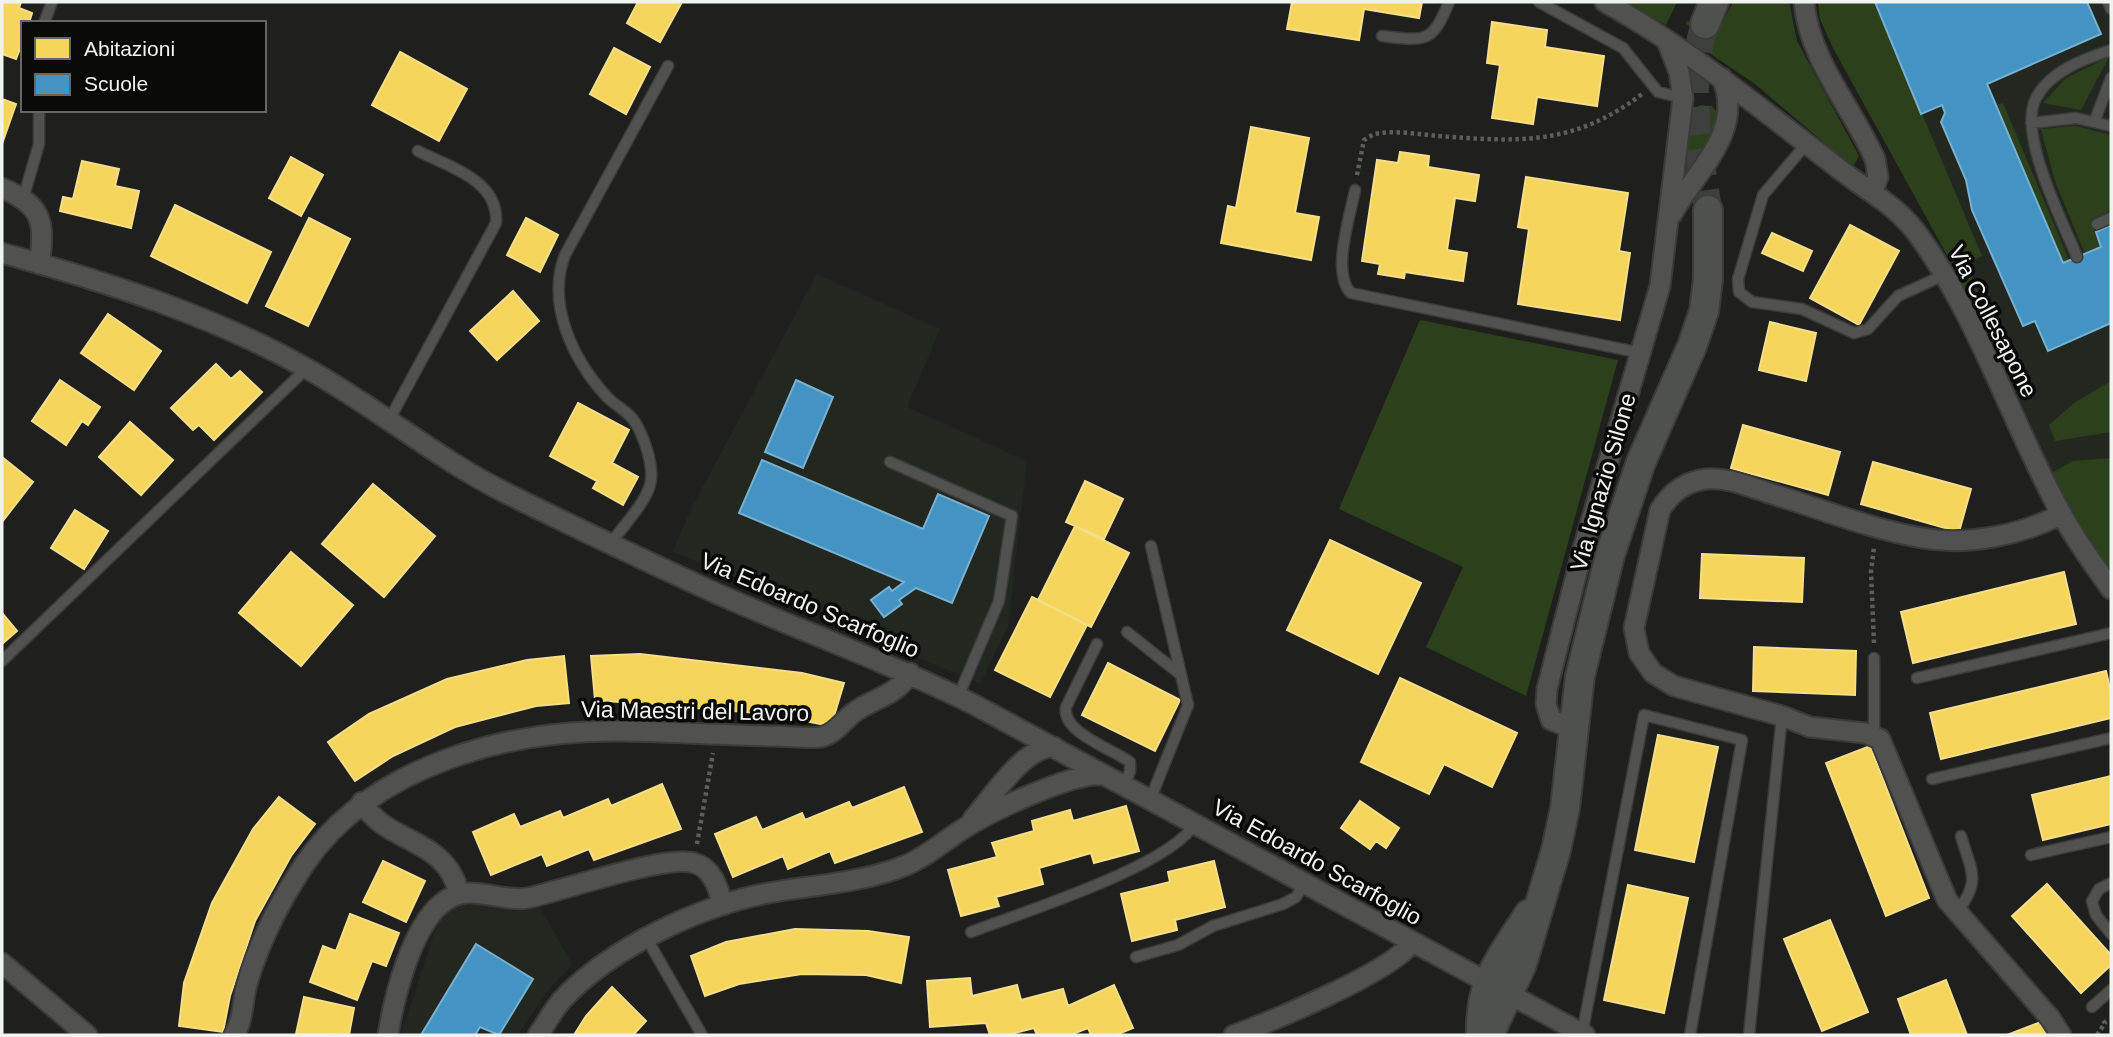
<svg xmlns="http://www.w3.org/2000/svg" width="2113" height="1037" viewBox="0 0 2113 1037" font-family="Arial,sans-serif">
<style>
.built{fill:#222820}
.green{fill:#2d401c}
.homes{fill:#f6d55c;stroke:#f4de88;stroke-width:2}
.schools{fill:#4393c3;stroke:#77b0d0;stroke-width:2}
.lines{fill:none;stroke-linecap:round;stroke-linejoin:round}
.secondary-tunnel{stroke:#3e403e;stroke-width:28;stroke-dasharray:28 14;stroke-linecap:butt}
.lane-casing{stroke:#3b3b3a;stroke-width:13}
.street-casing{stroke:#3b3b3a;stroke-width:23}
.secondary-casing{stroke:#3b3b3a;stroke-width:32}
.path{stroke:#5d5e5c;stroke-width:4.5;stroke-dasharray:3.5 3.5;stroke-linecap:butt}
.lane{stroke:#515250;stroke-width:10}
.street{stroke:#515250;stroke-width:19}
.secondary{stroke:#4f514e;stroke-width:28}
.labels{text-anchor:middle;stroke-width:7;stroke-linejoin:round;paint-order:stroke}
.street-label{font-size:23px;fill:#f1f3f0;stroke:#090a08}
</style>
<rect width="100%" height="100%" fill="#1f201e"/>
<!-- built -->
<path class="built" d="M1818 2H2111V464L2047 475 1980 315 1833 48 1820 19Z
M817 274 940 329 907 407 1027 461 1008 626 980 684 673 551 691 509Z
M470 901 514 911 540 908 572 964 547 992 518 1035H401L435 930 444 915 458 904Z"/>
<!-- green -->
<path class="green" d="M1626 2H1677L1666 25Z
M1733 2H1789L1797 41 1859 156 1854 165 1848 163 1755 84 1696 44 1702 33 1686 24 1687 21 1718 31Z
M1818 2H1875L1982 256 1966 263 1986 313 1980 315 1833 48 1820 19Z
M2109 57 2081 110 2043 103 2066 78Z
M2003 103 2069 260 2063 263 1997 105Z
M1700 105 1712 106 1720 117V124L1688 179 1679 176 1688 113Z
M2076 126 2111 135V210L2091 220 2101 247 2085 254 2055 181 2041 129Z
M1420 320 1618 360 1526 696 1426 647 1463 567 1339 509Z
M2111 381V432L2055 441 2049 425 2074 403Z
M2111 458V574L2072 515 2050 474 2073 461Z"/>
<!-- homes -->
<path class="homes" d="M2 2H21L19 8 32 13 29 23H23V41L16 59 2 54Z
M638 2H682L660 42 627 23Z
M1292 2H1422L1419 18 1364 9 1359 40 1287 29Z
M1492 22 1547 30 1545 47 1604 56 1597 106 1537 97 1533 124 1492 118 1500 65 1487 63Z
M614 48 650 67 626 114 590 94Z
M400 52 467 89 439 141 372 105Z
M2 99 16 104 2 144Z
M1251 127 1309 138 1295 213 1319 217 1311 260 1221 243 1228 206 1236 208Z
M1400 152 1429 156 1428 167 1479 175 1475 201 1455 198 1447 250 1467 253 1463 281 1405 272 1404 278 1378 274 1380 264 1362 261 1377 160 1398 163Z
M291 157 323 175 301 216 269 198Z
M82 161 119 169 115 186 139 191 131 228 60 211 63 197 73 199Z
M1526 177 1628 193 1619 251 1630 253 1620 320 1518 304 1529 229 1518 227Z
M175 205 271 252 247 303 151 256Z
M309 218 350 239 308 326 266 306Z
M526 218 558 235 540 272 507 255Z
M1850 225 1899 251 1859 325 1810 298Z
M1772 233 1812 251 1803 271 1762 253Z
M513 291 539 321 497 360 470 331Z
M108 314 161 351 134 390 81 353Z
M1770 322 1816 333 1806 381 1759 370Z
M216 364 231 379 240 371 262 392 214 440 199 425 193 430 171 408Z
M60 380 100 407 88 425 82 421 66 445 32 421Z
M578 403 629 430 612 463 638 477 623 505 593 488 597 481 550 456Z
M130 422 173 460 141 495 99 457Z
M1743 425 1840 452 1828 495 1731 468Z
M2 457 33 482 2 522Z
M1873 462 1971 489 1959 532 1861 504Z
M1085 481 1123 499 1104 539 1066 522Z
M373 484 435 536 384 597 322 544Z
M75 510 108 531 84 569 51 548Z
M1075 526 1129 553 1091 627 1038 600Z
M1330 540 1421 583 1378 674 1287 630Z
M291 552 353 605 301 666 239 613Z
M1702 554 1804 558 1802 602 1700 598Z
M2064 572 2076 624 1913 663 1901 612Z
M1032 597 1087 625 1050 697 995 670Z
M2 613 17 631 2 644Z
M1754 647 1856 651 1855 695 1753 691Z
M640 654 802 673 844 683 831 726 769 714 595 700 591 656Z
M564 656 569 703 536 706 455 727 393 756 355 781 328 742 369 714 447 679 527 660Z
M1108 663 1180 700 1155 751 1082 715Z
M2106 671 2111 693V718L1941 759 1930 713Z
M1400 678 1517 733 1492 787 1444 764 1429 794 1361 762Z
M1658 735 1718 747 1694 862 1635 850Z
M1870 746 1929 898 1886 916 1826 763Z
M2111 776V824L2043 840 2032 795Z
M662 784 681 829 594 860 589 849 547 866 542 854 491 875 473 832 514 814 520 827 560 811 563 818 608 799 611 806Z
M904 787 922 832 835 863 830 851 788 869 783 856 733 877 715 834 756 817 762 830 802 813 805 820 849 802 852 808Z
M279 797 315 824 291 856 255 921 230 996 223 1032 179 1026 184 983 212 903 253 829Z
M1360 801 1399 828 1386 848 1376 841 1370 849 1341 828Z
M1126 806 1139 851 1094 863 1091 853 1039 868 1043 884 996 897 999 906 961 916 948 870 997 857 992 843 1034 831 1032 821 1070 810 1073 821Z
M383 861 425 881 406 922 363 902Z
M1214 861 1225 907 1175 920 1177 930 1132 941 1121 894 1170 882 1168 872Z
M2047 884 2111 955V965L2081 993 2012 916Z
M1628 885 1688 898 1664 1013 1604 1000Z
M350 914 399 933 386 966 372 961 357 1000 310 982 323 946 336 951Z
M1830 920 1868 1012 1822 1031 1784 939Z
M795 929 868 931 909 937 901 983 866 975 802 974 739 984 705 996 691 956 726 942Z
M970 978 972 996 1017 985 1021 1000 1063 989 1068 1006 1114 985 1133 1028 1116 1035H1091L1088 1028 1070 1035H1037L1034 1028 1007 1035H990L986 1023 930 1027 927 981Z
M1946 980 1967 1035H1911L1898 999Z
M612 987 646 1021 633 1035H574L586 1016Z
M304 997 354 1008 349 1035 296 1034Z
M2041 1022 2047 1035H2007Z"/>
<!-- schools -->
<path class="schools" d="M1875 2H2087L2101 34 1987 84 2063 263 2101 247 2096 232 2111 225V323L2048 351 2035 321 2023 326 1972 210 1966 180 1941 122 1945 113 1942 105 1921 114Z
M796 380 833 397 803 468 765 452Z
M762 460 923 529 938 494 989 516 952 603 916 588 899 600 902 604 884 617 871 600 889 587 892 591 904 582 739 513Z
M476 944 533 979 499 1035 480 1027 475 1035H421Z"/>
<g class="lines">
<!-- secondary-tunnel -->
<path class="secondary-tunnel" d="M1705 24C1685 85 1699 148 1708 210"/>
<defs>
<path id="lane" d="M1539 2 1623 48 1658 92 1683 98
M2108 2 2111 9
M44 23 52 2
M1382 36C1425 41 1432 44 1449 2
M2095 120 2111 78
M2031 123 2076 118 2111 126
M1807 143 1763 195 1738 279 1739 292 1752 302 1802 309 1854 333 1868 329 1898 296 1944 275
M1355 190C1350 217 1331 273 1351 293L1641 353
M23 199 39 144V110
M2097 224 2111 218
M2077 257C2063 222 2017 134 2036 98 2050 71 2084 59 2111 50
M388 422 496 223C499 180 449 167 418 151
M890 462 1012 516 999 601 958 697
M611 543C623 526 644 505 650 485 655 467 643 432 632 418 625 410 615 405 607 397 573 360 546 304 565 255L668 66
M1127 632 1181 675
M1097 644 1066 707C1061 732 1112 749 1130 762V771L1124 786
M2 661 307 368
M1917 678 2111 633
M1874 735V658
M1932 779 2111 738
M1150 800 1188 705 1151 546
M2031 855 2111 837
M2111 883 2099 889 2092 901 2096 915 2111 934
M1957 912C1982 880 1971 871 1961 836
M971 932C1020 913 1172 866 1195 823
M647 939 702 1035
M1136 957 1178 945 1213 926 1283 904 1296 897 1305 882
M2092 1007 2111 990
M1582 1034 1644 715 1742 740 1690 1035
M1749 1035 1782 716"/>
<path id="street" d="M1605 2C1689 49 1762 110 1838 168 1867 191 1897 205 1919 236 1977 317 2008 412 2054 500 2070 532 2091 561 2111 589
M1804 2C1809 60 1852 107 1875 159L1878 177 1873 191
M2 188C42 205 46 222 39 264
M1672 214C1696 170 1745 132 1722 78
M2 253C106 282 209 314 304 367 374 405 434 457 506 493 576 528 648 562 720 595 804 632 890 663 973 704L1585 1035
M1572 728 1551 720 1546 704 1547 689 1582 552 1660 286 1683 98 1679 72 1667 41
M362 802C387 845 445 836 459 893
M973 819C991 799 1024 746 1054 747
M2 963 87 1035
M234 1035C244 1019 242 1002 247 984 259 942 280 901 304 865 371 765 509 729 624 731 674 732 723 735 773 736 789 736 805 739 821 737 837 733 843 720 856 711 876 697 896 696 910 673
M388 1035C394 997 411 929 441 904 469 880 497 903 528 898 561 891 667 854 694 863 713 868 718 888 723 905
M538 1035C546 1024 553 1010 562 1000 610 948 700 906 768 893 812 885 862 883 904 866 925 858 944 841 963 829 989 812 1071 773 1100 775
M1234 1035C1270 1022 1394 971 1412 942
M2061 1035 2050 1018 1947 900 1880 739 1865 733 1810 727 1782 716 1674 686 1653 673 1639 653 1634 628 1660 510C1671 492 1686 481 1707 479 1728 477 1749 487 1769 493 1819 508 1870 529 1922 538 1968 546 2021 535 2062 514"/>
<path id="secondary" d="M1705 24 1714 2
M1481 1035C1479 981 1501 958 1529 914
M1489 1035 1522 964 1556 850 1565 808 1580 676 1610 555 1641 462 1692 346 1704 311 1708 279V210"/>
</defs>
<!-- lane casing -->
<use href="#lane" class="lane-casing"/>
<!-- street casing -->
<use href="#street" class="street-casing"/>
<!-- secondary casing -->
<use href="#secondary" class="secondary-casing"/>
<!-- path -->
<path class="path" d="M1357 175 1364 140 1374 134C1394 130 1417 134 1438 136 1518 142 1574 146 1642 94
M1874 643 1871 572 1874 547
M697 844 713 753
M2097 1035 2105 1023 2102 1019"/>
<!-- lane -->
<use href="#lane" class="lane"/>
<!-- street -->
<use href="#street" class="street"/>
<!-- secondary -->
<use href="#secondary" class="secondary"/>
</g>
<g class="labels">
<!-- street labels -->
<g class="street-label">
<text transform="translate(1993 321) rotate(63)" y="8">Via Collesapone</text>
<text transform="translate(1603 482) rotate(-74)" y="8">Via Ignazio Silone</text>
<text transform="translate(810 605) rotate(23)" y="8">Via Edoardo Scarfoglio</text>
<text transform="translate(695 711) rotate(1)" y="8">Via Maestri del Lavoro</text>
<text transform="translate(1317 862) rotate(29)" y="8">Via Edoardo Scarfoglio</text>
</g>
</g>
<!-- border -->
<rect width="2113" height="1037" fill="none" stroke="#f1f3f0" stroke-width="7"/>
<!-- legend -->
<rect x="21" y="21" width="245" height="91" fill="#090a08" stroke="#666765" stroke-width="2"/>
<rect x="35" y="38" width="35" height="21" fill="#f6d55c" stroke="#666765" stroke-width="2"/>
<text x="84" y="56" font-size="21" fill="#f1f3f0">Abitazioni</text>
<rect x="35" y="74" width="35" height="21" fill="#4393c3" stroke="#666765" stroke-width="2"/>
<text x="84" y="91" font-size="21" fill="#f1f3f0">Scuole</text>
</svg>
